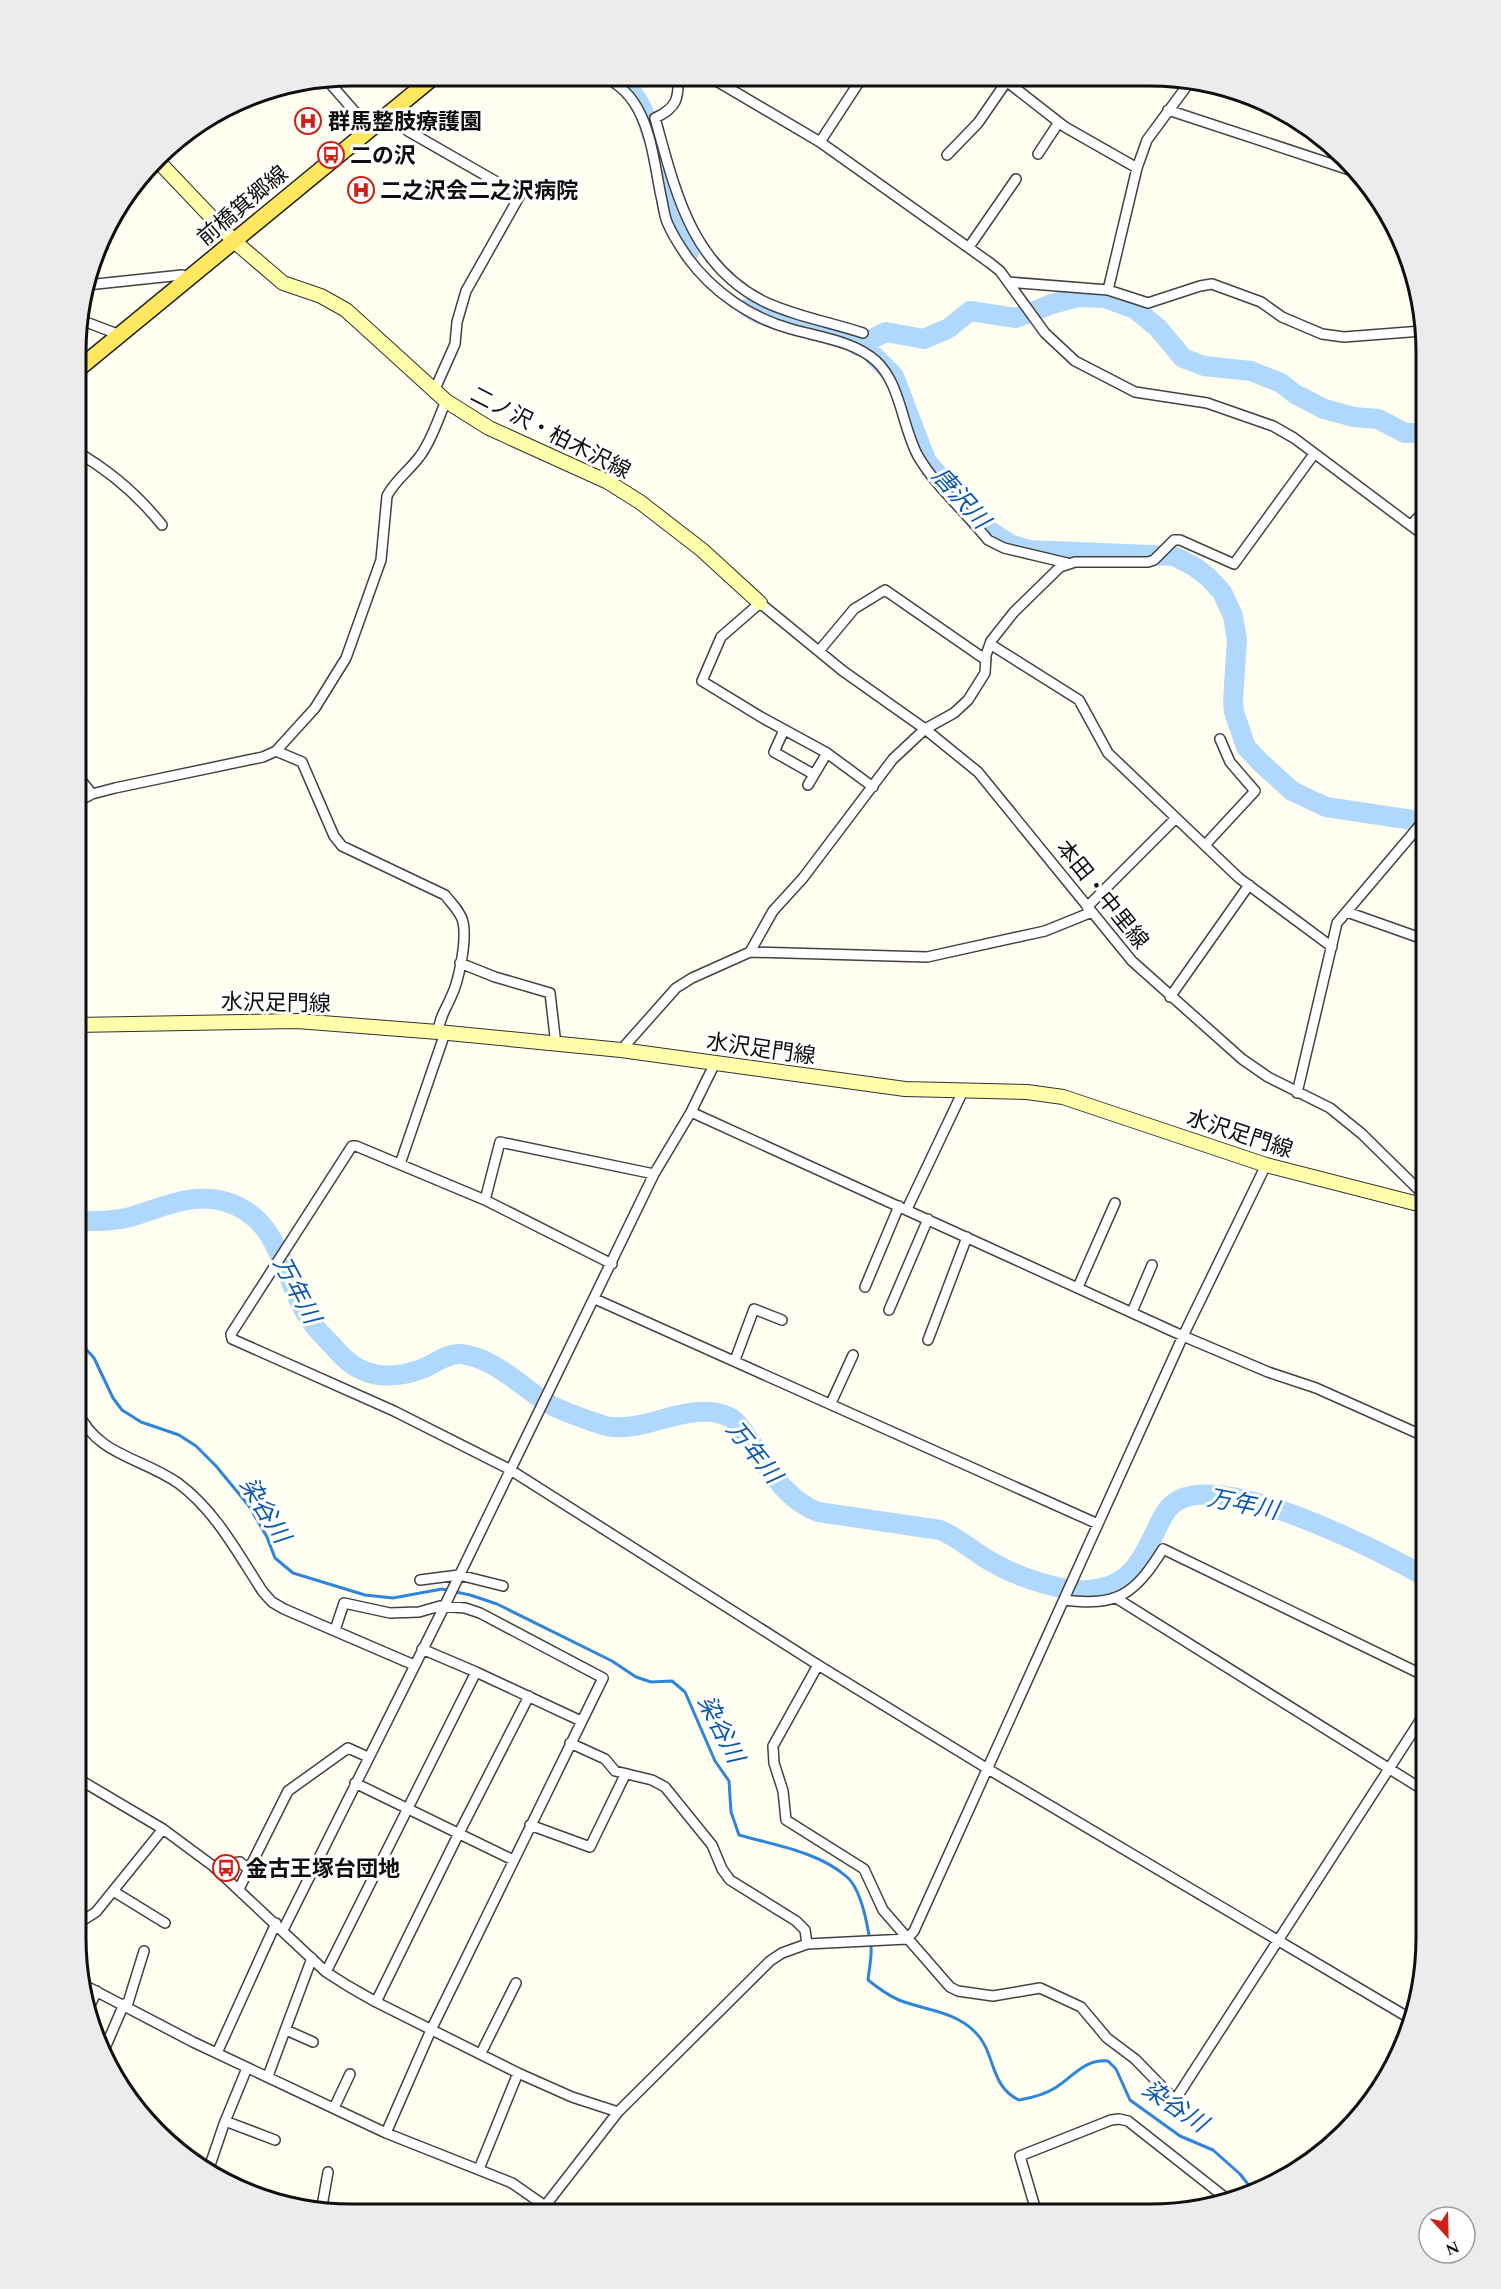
<svg xmlns="http://www.w3.org/2000/svg" width="1501" height="2289" viewBox="0 0 1501 2289" font-family="Spectral,'Noto Sans JP',serif">
<style>
.lines{fill:none;stroke-linecap:round;stroke-linejoin:round}
.stream{stroke:#2f85da;stroke-width:3}
.river{stroke:#afd8fc;stroke-width:20}
.street-casing{stroke:#424242;stroke-width:12}
.secondary-casing{stroke:#313131;stroke-width:16}
.primary-casing{stroke:#202020;stroke-width:18}
.street{stroke:#fff;stroke-width:9}
.secondary{stroke:#fffeab;stroke-width:14}
.primary{stroke:#ffe860;stroke-width:15}
.labels{text-anchor:middle;stroke-width:6;stroke-linejoin:round;paint-order:stroke}
.poi-label{font-size:22px;font-weight:bold;fill:#0f0f0f;stroke:#fff;text-anchor:start}
.street-label{font-size:22px;fill:#0f0f0f;stroke:#fff}
.water-label{font-size:24px;font-style:italic;fill:#0b57ad;stroke:#fff}
.rim{fill:none;stroke:#0f0f0f;stroke-width:3}
</style>
<rect width="100%" height="100%" fill="#fffef0"/>
<g class="lines">
<!-- stream -->
<path class="stream" d="M76 1338 94 1358 113 1398 122 1410 141 1422 179 1435 196 1446 216 1466 249 1506 267 1537 275 1558 293 1573 365 1595 393 1598 442 1589 470 1595 497 1604 612 1661 636 1677 651 1682 672 1681 685 1692 715 1761 729 1781 731 1812 739 1835C774 1845 819 1852 847 1877 862 1890 868 1928 871 1947 872 1957 869 1969 868 1980 878 1988 887 1995 899 2000 924 2010 955 2011 975 2032 996 2052 989 2086 1019 2100 1031 2098 1044 2095 1055 2088 1073 2077 1084 2059 1108 2061L1116 2069 1130 2100 1180 2136 1213 2150 1240 2174 1255 2193"/>
<!-- river -->
<path class="river" d="M613 76C636 90 645 111 652 136
M662 179C668 206 674 229 689 252
M749 308 761 315 847 340
M858 346 886 332 924 339 949 328 970 311 1016 318 1052 304 1078 297 1105 298 1135 309 1158 328 1183 358 1204 366 1251 371 1281 383 1295 394 1324 409 1354 417 1378 419 1405 433H1426
M874 356 894 376 926 460 978 523 1010 544 1029 550 1174 556 1195 567 1208 577 1222 592 1233 616 1237 640 1233 700 1234 712 1246 747 1260 762 1292 791 1326 807 1426 822
M76 1221C93 1221 109 1222 126 1218 157 1210 189 1192 223 1201 278 1215 281 1270 305 1312 312 1325 321 1334 331 1344 340 1354 349 1365 362 1370 380 1379 405 1376 424 1368 436 1363 447 1353 461 1354 494 1358 521 1386 547 1403 557 1409 599 1425 611 1427 649 1431 690 1401 727 1416 736 1419 743 1431 748 1438 769 1468 783 1498 818 1512L940 1530C955 1536 968 1547 982 1556 1009 1574 1057 1592 1089 1590 1131 1587 1142 1559 1158 1526 1162 1518 1166 1509 1173 1504 1216 1466 1381 1552 1426 1577"/>
<defs>
<path id="street" d="M601 76C649 94 652 153 661 196 663 204 664 215 667 222 672 234 681 248 688 258 713 292 751 318 791 329 819 337 854 341 876 361 901 384 902 427 918 456 936 487 966 512 988 540L1004 548 1067 563
M678 76C679 98 677 108 655 118 675 189 690 264 763 301 794 316 830 322 863 333
M708 76 820 142 990 263 1000 271 1045 333 1075 361 1135 392 1207 403 1273 426 1294 438 1426 537
M1001 77 1065 127 1137 168
M327 80 370 129
M1168 110 1359 173
M390 113 408 131 516 193 519 197 466 291 457 322 455 344 435 389
M820 142 863 76
M1038 154 1059 122
M947 155 978 123 1007 81
M969 247 1016 179
M1008 282 1108 290 1148 303 1200 286 1212 284 1261 302 1282 317 1322 334 1344 337 1422 331
M87 285 182 275 190 278
M1108 290 1137 168 1147 140 1192 79
M78 313 86 322 120 335
M77 452C110 471 138 495 162 525
M1411 525 1426 509
M990 644 1079 700 1108 753 1239 878 1332 947
M819 651 854 609 885 590 986 660
M784 730 774 752 813 774
M276 751 302 762 334 836 342 846 445 895C451 903 461 912 463 922 467 940 459 981 451 997 445 1011 440 1016 438 1032
M77 775 92 794
M808 785 827 753
M873 787 827 753 761 717 702 681 721 637 760 603 843 671 925 729 978 772 1132 961 1242 1059 1268 1077 1330 1108 1362 1134 1426 1197
M77 802 92 794 115 788 263 757 276 751 315 708 346 658 381 560 387 496C395 480 410 470 420 456 432 440 438 419 446 401
M1205 845 1255 791 1230 762 1220 739
M1087 907 1176 818
M1347 912 1426 940
M750 952 927 957 1045 931 1092 912
M460 963 495 977 550 993 556 1045
M1170 997 1249 885
M621 1050 676 988 692 978 750 952 773 911 803 878 893 759 925 729 954 713 968 700 985 673 986 655 991 641 1014 612 1060 567 1075 562H1148L1154 560 1174 540H1180L1234 564 1314 454
M1297 1093 1337 923 1426 818
M691 1112 1183 1336 1268 1372 1316 1388 1426 1437
M400 1164 445 1033
M485 1200 500 1142 654 1174
M907 1209 963 1091
M612 1264 485 1200 356 1146H352L231 1334 232 1339 394 1411 509 1469 818 1665 988 1769 1411 2019
M865 1287 899 1206
M1078 1287 1115 1203
M595 1299 1098 1524
M889 1310 928 1219
M1132 1312 1152 1265
M928 1340 967 1237
M735 1360 754 1309 782 1320
M831 1403 853 1355
M76 1409C98 1457 139 1456 178 1483 216 1511 238 1554 263 1592L272 1602 284 1609 414 1665
M420 1580 459 1575 503 1586
M1116 1598 1425 1791
M1064 1600C1118 1607 1135 1594 1163 1549L1425 1676
M335 1630 344 1603 390 1613 419 1612 440 1606 465 1608 480 1613 603 1678 431 2030 386 2133
M422 1649 476 1672 581 1721
M818 1665 773 1746 774 1763 783 1791 786 1820 864 1869 883 1910 950 1987 958 1991 993 1996 1040 1988 1081 2007 1107 2038 1135 2059 1175 2100 1425 1713
M75 1737 81 1731 75 1726
M570 1743 605 1759 615 1771 652 1780 665 1787 712 1845 722 1869 730 1880 796 1921 805 1930 807 1944
M75 1777 163 1829 213 1866 326 1972 348 1986 376 2002 518 2073 572 2097 618 2112
M355 1783 513 1860
M530 1825 590 1847 625 1775
M213 1866 240 1862 248 1869
M239 1889 288 1791 348 1748 368 1757
M113 1891 165 1923
M75 1928 77 1924 96 1912 163 1829
M283 1930 444 1607 654 1174 691 1112 715 1063
M326 1972 476 1672
M84 1985 193 2042 386 2133 512 2183 545 2206
M376 2002 458 1835 529 1696
M127 2006 144 1951
M89 2007 97 1991
M286 2030 313 2042
M217 2053 276 1923
M481 2053 516 1983
M102 2055 124 2004
M268 2076 312 1958
M334 2108 350 2074
M225 2121 275 2140
M479 2169 518 2073
M208 2171 224 2124 247 2068
M321 2212 328 2172
M542 2212 545 2206 618 2112 770 1961 782 1953 807 1944 907 1939 914 1931 1183 1336 1266 1165
M1037 2214 1020 2156 1111 2120 1119 2119 1128 2121 1227 2199"/>
<path id="secondary" d="M157 160 234 241 283 283 321 296 346 310 446 401 489 428 608 482 640 502 702 550 760 603
M76 1025 297 1021 438 1032 621 1050 905 1089 1027 1092 1063 1097 1266 1165 1426 1206"/>
<path id="primary" d="M77 370 436 75"/>
</defs>
<!-- street casing -->
<use href="#street" class="street-casing"/>
<!-- secondary casing -->
<use href="#secondary" class="secondary-casing"/>
<!-- primary casing -->
<use href="#primary" class="primary-casing"/>
<!-- street -->
<use href="#street" class="street"/>
<!-- secondary -->
<use href="#secondary" class="secondary"/>
<!-- primary -->
<use href="#primary" class="primary"/>
</g>
<!-- icons -->
<defs>
<symbol id="hospital-ring" viewBox="-11 -11 22 22"><circle r="9.5" fill="#fff" stroke="#cd2118" stroke-width="1.5"/><path d="M-5-5h3v3.5h4V-5h3V5h-3V1.5h-4V5h-3Z" fill="#cd2118"/></symbol>
<symbol id="bus-ring" viewBox="-11 -11 22 22"><circle r="9.5" fill="#fff" stroke="#cd2118" stroke-width="1.5"/><path d="M-5-6H5V4H4V6H2V4H-2V6H-4V4H-5ZM-3.5-4V0h7V-4ZM-3.5 1.2v1.5H-2V1.2ZM2 1.2v1.5H3.5V1.2Z" fill="#cd2118"/></symbol>
</defs>
<g fill-rule="evenodd">
<use href="#hospital-ring" x="293" y="106" width="30" height="30"/>
<use href="#bus-ring" x="316" y="140" width="30" height="30"/>
<use href="#hospital-ring" x="346" y="175" width="30" height="30"/>
<use href="#bus-ring" x="211" y="1853" width="30" height="30"/>
</g>
<g class="labels">
<!-- poi labels -->
<g class="poi-label">
<text x="328" y="129">群馬整肢療護園</text>
<text x="350" y="163">二の沢</text>
<text x="380" y="198">二之沢会二之沢病院</text>
<text x="246" y="1876">金古王塚台団地</text>
</g>
<!-- street labels -->
<g class="street-label">
<text transform="translate(242 205) rotate(-40)" y="8">前橋箕郷線</text>
<text transform="translate(551 432) rotate(27)" y="8">二ノ沢・柏木沢線</text>
<text transform="translate(1103 894) rotate(51)" y="8">本田・中里線</text>
<text transform="translate(276 1002) rotate(1)" y="8">水沢足門線</text>
<text transform="translate(761 1048) rotate(8)" y="8">水沢足門線</text>
<text transform="translate(1240 1133) rotate(18)" y="8">水沢足門線</text>
</g>
<!-- water labels -->
<g class="water-label">
<text transform="translate(961 498) rotate(48)" y="8">唐沢川</text>
<text transform="translate(297 1290) rotate(62)" y="8">万年川</text>
<text transform="translate(754 1452) rotate(51)" y="8">万年川</text>
<text transform="translate(1243 1504) rotate(11)" y="8">万年川</text>
<text transform="translate(265 1510) rotate(58)" y="8">染谷川</text>
<text transform="translate(721 1729) rotate(63)" y="8">染谷川</text>
<text transform="translate(1175 2106) rotate(34)" y="8">染谷川</text>
</g>
</g>
<!-- crop -->
<path d="M0 0H1501V2289H0ZM352 86H1150A266 266 0 0 1 1416 352V1938A266 266 0 0 1 1150 2204H352A266 266 0 0 1 86 1938V352A266 266 0 0 1 352 86Z" fill="#ececec" fill-rule="evenodd"/>
<path class="rim" d="M352 86H1150A266 266 0 0 1 1416 352V1938A266 266 0 0 1 1150 2204H352A266 266 0 0 1 86 1938V352A266 266 0 0 1 352 86Z"/>
<!-- north arrow -->
<g transform="translate(1447 2235) rotate(158)"><circle r="28" fill="#ffffff" stroke="#9f9f9f" stroke-width="1.5"/>
<path d="M0-4.5L10 22L0 15L-10 22Z" fill="#cd2118"/>
<text y="-9" font-size="16" font-weight="bold" text-anchor="middle" fill="#0f0f0f">N</text>
</g>
</svg>
